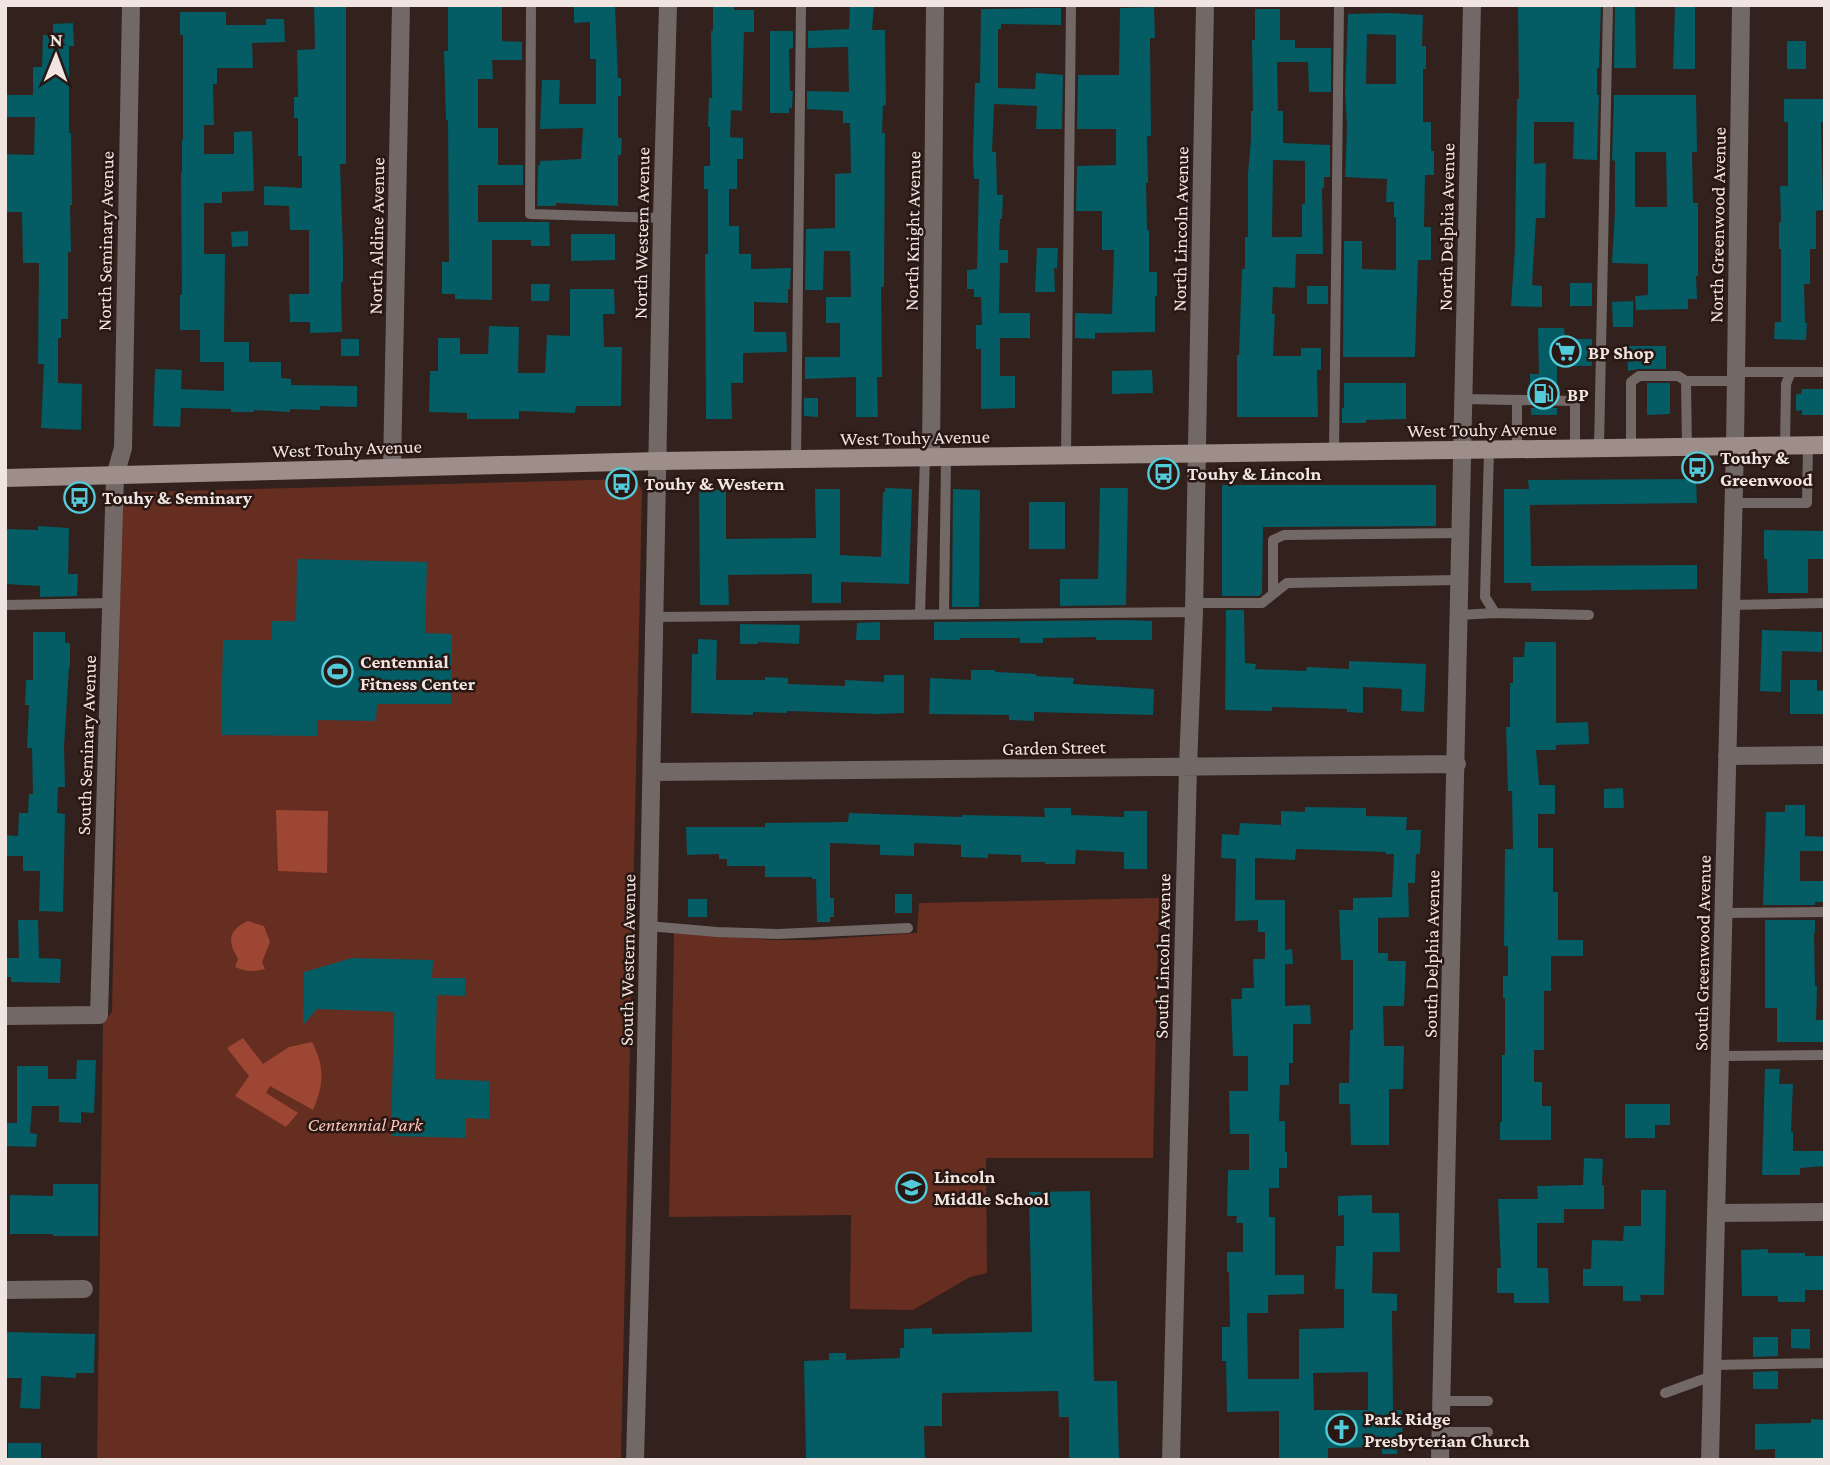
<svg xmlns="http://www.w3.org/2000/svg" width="1830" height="1465" viewBox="0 0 1830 1465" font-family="'Crimson Pro',serif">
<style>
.green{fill:#662d21}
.water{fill:#9d4633}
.building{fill:#045c65;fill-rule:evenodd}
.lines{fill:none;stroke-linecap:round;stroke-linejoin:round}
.service{stroke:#726866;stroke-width:10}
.minor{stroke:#726866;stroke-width:18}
.tertiary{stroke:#726866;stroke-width:18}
.secondary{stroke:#9d8e8a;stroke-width:18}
.labels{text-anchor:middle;stroke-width:5;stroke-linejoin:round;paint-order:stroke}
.street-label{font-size:19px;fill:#f1e5e2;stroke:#281713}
.poi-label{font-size:19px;font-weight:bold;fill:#f1e5e2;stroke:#281713;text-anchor:start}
.park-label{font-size:19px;font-style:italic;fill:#f9c7bb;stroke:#281713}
</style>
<rect width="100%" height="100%" fill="#32211c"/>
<!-- green -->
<path class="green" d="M629 479C637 482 640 484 642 492L621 1460H97L103 1023 112 1012 122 505 133 494 142 492Z
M1159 898 1153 1158H986L987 1273 970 1277 913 1310 850 1309 851 1215 669 1217 674 933 774 940H814L917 933 919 903Z"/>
<!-- water -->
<path class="water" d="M276 810 328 811 327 873 278 871Z
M248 921 264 926 270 942 262 962 265 969C254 972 246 972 235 967L238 959C237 956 234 952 233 949 227 935 236 926 248 921Z
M243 1038 263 1064 289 1047 312 1042C325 1067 324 1084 313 1110L270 1086 266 1093 298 1113 286 1127 235 1096 249 1076 227 1048Z"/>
<!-- building -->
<path class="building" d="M346 5V164H340L343 250V282H341L342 332 310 333V322H290L289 294H309V230H290L289 206 264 205V186L302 188V156H298V118H294V97H298L297 50 315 49 314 6Z
M448 5H502V41L522 42V60H492L493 79H478V128H498V165H523V185H478V222H549L550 246H531V240H492V300L455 299V294H442V262H449L448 120H446L444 51H448Z
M574 5H615L618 78H621V96H618V138H622L621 155H618V206L556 203V206H537L538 165H540V161L581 159 583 128 540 129 542 80H560L559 104H596V59H590V22L574 23Z
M850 5H874L872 30H885L886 105 883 106 882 133H885L884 287H881L882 377H877L878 417H856V377L805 379V357H840V323H826V297H851L850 251H824L823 290H805L806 229 835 228V174L851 173 850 123H843V111L807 109V91L849 92 848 47 808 48V31L849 29Z
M1518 5H1601L1599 68H1597V95H1599L1597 160 1573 159 1574 122H1534V164L1546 163 1545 218H1536L1532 285 1542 286V307L1511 306 1515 248 1517 99H1519Z
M1615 5H1635L1636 68H1614Z
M1675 5H1695V69H1673Z
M713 6H734V10H754V32H744L742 111 731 110 730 137 743 138V159H737V189H729V226H739V254H751V269L791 268 790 289H788V303L754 302V332H786L787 352 743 353V383H731L732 419H706L705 254H708V189H704V166H710V127H708L709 98H712L711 31H713Z
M1154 7 1155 38H1150L1151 136H1147L1148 183H1146L1147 230H1149V272H1157V296H1155V332L1095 333V339L1075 338V313L1112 314 1114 250H1102V211H1076L1077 166 1116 165V129H1077L1078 75H1119L1120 8Z
M1041 8H1061V25L1001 24V29H998V88L1035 89 1036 73 1063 75 1062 129H1036L1037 106 994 104 992 152H996L997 195H1003L1002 219H1000L999 250H1008V263H1000L999 313H1030V338H1000V376H1015V408L981 409V349H976V325H982L981 297H974V289H967V270L977 269 979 179H974L973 157 975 83H980L981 9Z
M1255 9H1280V40H1295V48H1331V92H1309L1308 62H1277L1278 111H1283V143L1330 145V177H1324V188H1322L1323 254H1296L1295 288 1273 287 1272 314H1275L1273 356H1301V348H1321V370H1317L1318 417H1237V355H1239L1242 269H1245V237H1248V173L1251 139V111H1253L1252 40H1255ZM1273 160 1305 161V204H1302V237H1272Z
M180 12H226V25H266V19H284L285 42 252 43 253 68H217V84H213L214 125H204V154H234V132L252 131 254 191 222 192V203H204V254H225L224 342H249V362H281V378L291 379V385L357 386V407L320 406V410L290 409V412L254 410V412H231V409L181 408 180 427 153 426 155 369 182 370 181 389 224 391V362H200V330H180V295H182L181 173H182V140H183V35H180Z
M1390 13 1423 15 1422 46H1426V69H1423V122H1431V151H1434V175H1425L1424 227H1431V260H1418L1415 357H1343L1344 241H1362V269L1396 270V217H1394V202H1386L1387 179 1345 177 1347 126 1345 92 1348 14ZM1367 34 1396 35V84H1366Z
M73 23 74 46H69V133H71L72 205H70L71 252H68V319H61V338H58V383L82 384 81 430 41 428 44 364H38L39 263H23L22 212H5V154L34 155 35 117H5V95H33V67H42L43 35H53V24Z
M770 31H793V48L789 49 790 91H793L792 108H789V113H770Z
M1787 41H1806V69H1787Z
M1614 95H1696L1697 152H1692L1693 203H1698V276H1696L1697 299H1688V309L1636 310 1635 296 1648 295V264L1612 263 1615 212V161L1612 160ZM1635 152H1666L1667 207H1635Z
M1784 99H1825V122H1821L1823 210 1816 211V249H1810V284H1804L1805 323H1807L1806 340 1774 339 1775 322H1781V249H1779V222H1781L1780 186H1788V122H1784Z
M248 231V246L232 247 231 232Z
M571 234H615V260L571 261Z
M1037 248H1058L1057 268H1054L1055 292H1035Z
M1570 283H1592V306H1570Z
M531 284H550L549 301H531Z
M1307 286H1328V304H1307Z
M570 289H614L615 314H603L604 347H622L621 406H576L575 413 519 411V419H467V413L429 412 430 371H438V338H460V354H488L489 326 519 327 518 373H545L547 335 570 336Z
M1633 301V327H1613L1612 302Z
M1538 328H1564L1565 339H1592V366H1557V393H1530V374H1539Z
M341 339H359V356H341Z
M1627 346H1666V369H1639L1628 371Z
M1152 370 1153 393 1112 394V371Z
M1344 383H1406V419L1366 420V423H1342V408H1344Z
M1647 383H1670V414L1647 415Z
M1802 389H1825V415H1802V410L1796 411V394H1801Z
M804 398H818V417L804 416Z
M1531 408H1557V415H1531Z
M1696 479 1697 503 1530 505 1531 566 1697 565V589L1531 591V583H1504V489H1529L1528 480Z
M1222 485H1436V526L1263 527 1262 593 1259 596H1222Z
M885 488 912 489 909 584 841 582V603H812V574L728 575 729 605H700L699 490H726V539L816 538 815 489H840V555L881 557 883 492H885Z
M1100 488H1128L1126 605 1060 606V579H1098Z
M953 489 980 490 979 607H952Z
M1029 502H1065V549H1029Z
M38 526 69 528 68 574H78L77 596 40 597V586L5 584V529L38 530Z
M1764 530 1825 531V559H1808V593H1768L1767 559H1764Z
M297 559 427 562 425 633 452 634 451 704H377L376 721 317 720V736L221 735 223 640H272V621H296Z
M1226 610H1244L1245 663 1256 664 1255 669 1306 671 1307 667 1349 669V661L1426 664 1424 712 1401 711 1402 689 1363 687V713L1347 712V709L1272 707V711L1225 710Z
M1126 620 1152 621V640H1096V637L1043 638V643H1020V638H960V640H934V622Z
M880 622V640H856L857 623Z
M740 624 800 625 799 644 758 642V644H740Z
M1762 630 1822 632V652L1782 651 1781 692 1760 691Z
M33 632H65V643H70V667H69L64 746 65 787H58L57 813 65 814 63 912 39 911 40 871H23V856H5V835L18 836 19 813H28L29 794H33L32 748H27L29 705H25L26 680H33Z
M698 639 717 640 716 680H765V677L788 678V684L845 686V680L884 682V675H904V713L878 714 787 711V713L753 712V715L691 713 692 654H698Z
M1525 642H1556V723L1588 722 1589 744 1556 745V750H1536L1539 785H1555V814H1538V848H1553V892H1558V940H1583V956H1551V991H1544V1050H1534V1082H1542V1106H1551V1140H1500V1122H1502V1055H1505V998H1503V976H1508V946H1504L1505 849H1513L1512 791H1508L1506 727H1510V683H1513V657H1524Z
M971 670H995V672L1036 674V676L1074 678 1073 684 1154 689 1153 715 1034 712V721L1009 720V715L929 714 930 678 971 680Z
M1790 680H1817V691L1825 690V714H1790Z
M1623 788 1624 808H1604V789Z
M1785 805H1805V836L1825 837V851H1800V881H1825V902H1815V905H1763L1766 812H1785Z
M1305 807 1366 808V816L1407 817 1406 830H1421L1420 854H1416L1415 883H1408L1409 917 1378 918V953H1388V961H1406L1404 1006H1383L1384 1046H1404L1403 1089H1389V1145H1351L1350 1104H1339V1083H1349L1350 1030H1353V960H1341L1339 910H1353V898L1392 897 1394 854H1386V852L1296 849 1295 860 1255 858V900H1285V950L1292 949 1293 964H1285V1006L1310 1005 1311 1024H1293V1063H1289V1085H1280L1279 1121H1285V1152H1287V1168H1279V1188H1269V1217H1275V1275H1304V1294L1268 1295V1313H1247L1248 1379H1299V1329L1344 1328V1289H1335L1336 1246H1344V1215L1338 1216V1196L1372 1195V1213H1399L1400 1252H1373L1372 1293 1397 1294V1311H1392L1393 1410H1402L1403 1447H1397V1454H1382V1447L1328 1448V1460H1279V1411L1227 1412 1226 1361H1222V1327H1230L1229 1272H1227V1252H1243V1223H1236L1237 1216H1227L1228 1170H1249V1134H1230L1229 1091H1248V1056H1233L1231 999H1242V988H1254L1253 959H1265V932H1258V920L1235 921 1236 859 1221 858 1222 834 1239 835 1240 823 1281 825V811L1305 812ZM1368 1372V1410H1314L1313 1373Z
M1044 808H1071V815L1124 817V811H1147V869H1124V852L1076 850 1075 864H1045V862H1021V855L988 854V858L961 857V845L914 843V856L880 855V845L830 843V898H834V917H830V922H817L816 879H812V877H765V866H727V859H719V854L687 855 686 827H765V823L848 822 849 813 962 817V815L1045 817Z
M895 894H912V913H895Z
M688 899H707V917H688Z
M18 920H38L39 958 61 959 60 983 11 982V977H5V958H19Z
M1765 920H1815V933H1814L1815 986H1817L1816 1020H1823V1042H1777V1008H1765Z
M352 958 433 960 432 978H465V996L437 995 435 1079 490 1081 489 1119 466 1118V1138L391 1136 394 1012 317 1009 303 1025 304 972Z
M77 1060H96L94 1113 81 1112V1123L59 1122V1106H32L30 1133 37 1134 36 1147 5 1146V1123H17V1066H48V1079H76Z
M1765 1069H1780L1779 1084H1793L1791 1132H1793V1151H1825V1166L1800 1168V1175H1762Z
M1625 1104H1670V1125H1655V1138H1625Z
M1584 1158 1603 1159 1602 1185H1604V1209H1564V1223H1537V1268H1548L1549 1303H1514V1293H1497V1268H1501L1498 1199H1538L1537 1186 1583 1185Z
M53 1184H98V1236H53V1234H10V1195L53 1196Z
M1641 1190H1666L1664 1295H1640L1641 1301H1623V1286H1583V1269H1591L1592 1240 1623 1241 1624 1226H1641Z
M1090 1191 1094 1381H1117L1119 1460H1069V1417H1059L1058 1391 942 1393V1426H924L925 1460H806L804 1361 829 1360V1353H846V1360L900 1358V1348H904V1329L932 1328V1334L1032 1332 1029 1192Z
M1768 1249V1253H1805V1256H1825V1290H1805V1302H1778V1296H1742L1741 1250Z
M1791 1329H1810V1349L1791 1348Z
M7 1332 95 1334 94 1373H76V1378L41 1376 40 1409 20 1408 22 1378H5Z
M1753 1337H1778V1356L1753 1357Z
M1778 1371V1389H1753V1372Z
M1811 1419 1825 1420V1460H1775V1449L1755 1450V1424L1811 1423Z
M8 1443H41V1460H8Z"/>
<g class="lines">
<!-- service -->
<path class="service" d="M531 5 530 214 662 218
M1736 372H1791
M1686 381H1735
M1463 399 1575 401V449
M1785 446 1786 384 1791 372H1825
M1599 448 1608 5
M1631 448V382L1639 376H1678L1686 381 1687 447
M1517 449V400
M1489 450 1485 597 1495 613 1589 615
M1334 452 1339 5
M1066 455 1071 5
M796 459 801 5
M1733 503H1807L1808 445
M1273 594V540L1284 535 1460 533
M1194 603H1262L1287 583 1459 580
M5 605 112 603
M1731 605 1825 603
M920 614 925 457
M944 614 946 457
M1459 615 1495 613
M654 617 1194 612
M1723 913 1825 912
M648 926 717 932 778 934 908 928
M1720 1056 1825 1055
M1712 1365 1825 1363
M1665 1393 1712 1376
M1442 1401H1488
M1441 1432H1488"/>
<!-- minor -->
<path class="minor" d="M931 457 935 5
M392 468 401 5
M1727 756 1825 755
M652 772 1457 764
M5 1016 99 1015 115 476 123 448 131 5
M1716 1213 1825 1212
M5 1290 84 1289
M635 1460 645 1103 662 218 668 5
M1171 1460 1188 767 1194 612 1205 5
M1440 1460 1472 5
M1710 1460 1735 446"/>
<!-- tertiary -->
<path class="tertiary" d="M1735 446 1741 5"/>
<!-- secondary -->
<path class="secondary" d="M5 478 658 461 1825 445"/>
</g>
<!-- icons -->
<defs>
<symbol id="supermarket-ring" viewBox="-11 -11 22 22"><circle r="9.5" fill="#281713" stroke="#53cbda" stroke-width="1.5"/><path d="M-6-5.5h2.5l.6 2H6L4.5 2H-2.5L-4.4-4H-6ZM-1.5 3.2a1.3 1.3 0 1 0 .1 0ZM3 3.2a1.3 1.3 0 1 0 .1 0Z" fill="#53cbda"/></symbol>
<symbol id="fuel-ring" viewBox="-11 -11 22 22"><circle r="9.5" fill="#281713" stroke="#53cbda" stroke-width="1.5"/><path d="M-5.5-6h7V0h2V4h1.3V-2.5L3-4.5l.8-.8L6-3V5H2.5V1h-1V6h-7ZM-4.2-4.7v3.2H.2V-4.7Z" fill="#53cbda"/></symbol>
<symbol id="bus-ring" viewBox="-11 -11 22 22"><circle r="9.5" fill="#281713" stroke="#53cbda" stroke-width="1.5"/><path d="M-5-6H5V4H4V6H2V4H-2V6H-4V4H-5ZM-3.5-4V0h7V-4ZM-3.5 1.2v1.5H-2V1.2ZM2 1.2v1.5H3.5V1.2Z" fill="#53cbda"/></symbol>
<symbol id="stadium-ring" viewBox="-11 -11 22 22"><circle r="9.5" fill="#281713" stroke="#53cbda" stroke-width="1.5"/><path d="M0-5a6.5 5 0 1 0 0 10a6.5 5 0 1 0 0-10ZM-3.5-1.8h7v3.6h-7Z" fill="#53cbda"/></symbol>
<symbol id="school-ring" viewBox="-11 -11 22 22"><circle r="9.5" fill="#281713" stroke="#53cbda" stroke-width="1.5"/><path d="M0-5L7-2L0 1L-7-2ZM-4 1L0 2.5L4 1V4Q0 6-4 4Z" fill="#53cbda"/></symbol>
<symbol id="church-ring" viewBox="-11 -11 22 22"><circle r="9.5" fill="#281713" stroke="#53cbda" stroke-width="1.5"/><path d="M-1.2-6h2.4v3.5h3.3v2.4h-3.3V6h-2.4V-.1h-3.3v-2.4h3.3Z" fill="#53cbda"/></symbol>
</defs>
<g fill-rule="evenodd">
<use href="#supermarket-ring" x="1548" y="334" width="35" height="35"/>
<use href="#fuel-ring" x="1526" y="376" width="35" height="35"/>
<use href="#bus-ring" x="1680" y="450" width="35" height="35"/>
<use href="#bus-ring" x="1146" y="456" width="35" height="35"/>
<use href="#bus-ring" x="604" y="466" width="35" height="35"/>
<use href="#bus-ring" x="62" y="480" width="35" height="35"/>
<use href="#stadium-ring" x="320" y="654" width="35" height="35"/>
<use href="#school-ring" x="894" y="1170" width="35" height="35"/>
<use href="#church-ring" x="1324" y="1412" width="35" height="35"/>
</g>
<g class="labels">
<!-- street labels -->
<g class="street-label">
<text transform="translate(1717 225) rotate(-89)" y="7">North Greenwood Avenue</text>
<text transform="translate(1446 227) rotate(-89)" y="7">North Delphia Avenue</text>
<text transform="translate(1180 229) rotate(-89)" y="7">North Lincoln Avenue</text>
<text transform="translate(912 231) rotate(-89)" y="7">North Knight Avenue</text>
<text transform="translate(641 233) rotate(-89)" y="7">North Western Avenue</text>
<text transform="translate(376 236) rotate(-89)" y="7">North Aldine Avenue</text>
<text transform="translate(105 241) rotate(-89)" y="7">North Seminary Avenue</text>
<text transform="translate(1482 429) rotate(-1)" y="7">West Touhy Avenue</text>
<text transform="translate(915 437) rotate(-1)" y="7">West Touhy Avenue</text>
<text transform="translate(347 448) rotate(-2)" y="7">West Touhy Avenue</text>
<text transform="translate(86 745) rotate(-88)" y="7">South Seminary Avenue</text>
<text transform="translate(1054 747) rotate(-1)" y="7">Garden Street</text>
<text transform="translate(1702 953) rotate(-89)" y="7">South Greenwood Avenue</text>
<text transform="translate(1431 954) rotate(-89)" y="7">South Delphia Avenue</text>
<text transform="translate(1162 956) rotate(-89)" y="7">South Lincoln Avenue</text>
<text transform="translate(627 960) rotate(-89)" y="7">South Western Avenue</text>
</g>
<!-- poi labels -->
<g class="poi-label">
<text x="1588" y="359">BP Shop</text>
<text x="1567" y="401">BP</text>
<text x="1720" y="464">Touhy &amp;<tspan x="1720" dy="22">Greenwood</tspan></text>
<text x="1187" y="480">Touhy &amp; Lincoln</text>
<text x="644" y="490">Touhy &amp; Western</text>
<text x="102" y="504">Touhy &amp; Seminary</text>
<text x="360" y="668">Centennial<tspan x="360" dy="22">Fitness Center</tspan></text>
<text x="934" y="1183">Lincoln<tspan x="934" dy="22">Middle School</tspan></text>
<text x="1364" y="1425">Park Ridge<tspan x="1364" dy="22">Presbyterian Church</tspan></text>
</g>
<!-- park labels -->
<g class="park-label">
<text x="365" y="1131">Centennial Park</text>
</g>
</g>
<!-- border -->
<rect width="1830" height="1465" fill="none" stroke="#f1e5e2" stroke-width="14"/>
<!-- north arrow -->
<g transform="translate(56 56) rotate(1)" stroke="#281713" stroke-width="5" paint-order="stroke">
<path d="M0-5L12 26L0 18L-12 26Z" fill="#f1e5e2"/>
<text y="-10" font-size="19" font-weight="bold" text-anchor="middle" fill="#f1e5e2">N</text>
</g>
</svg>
